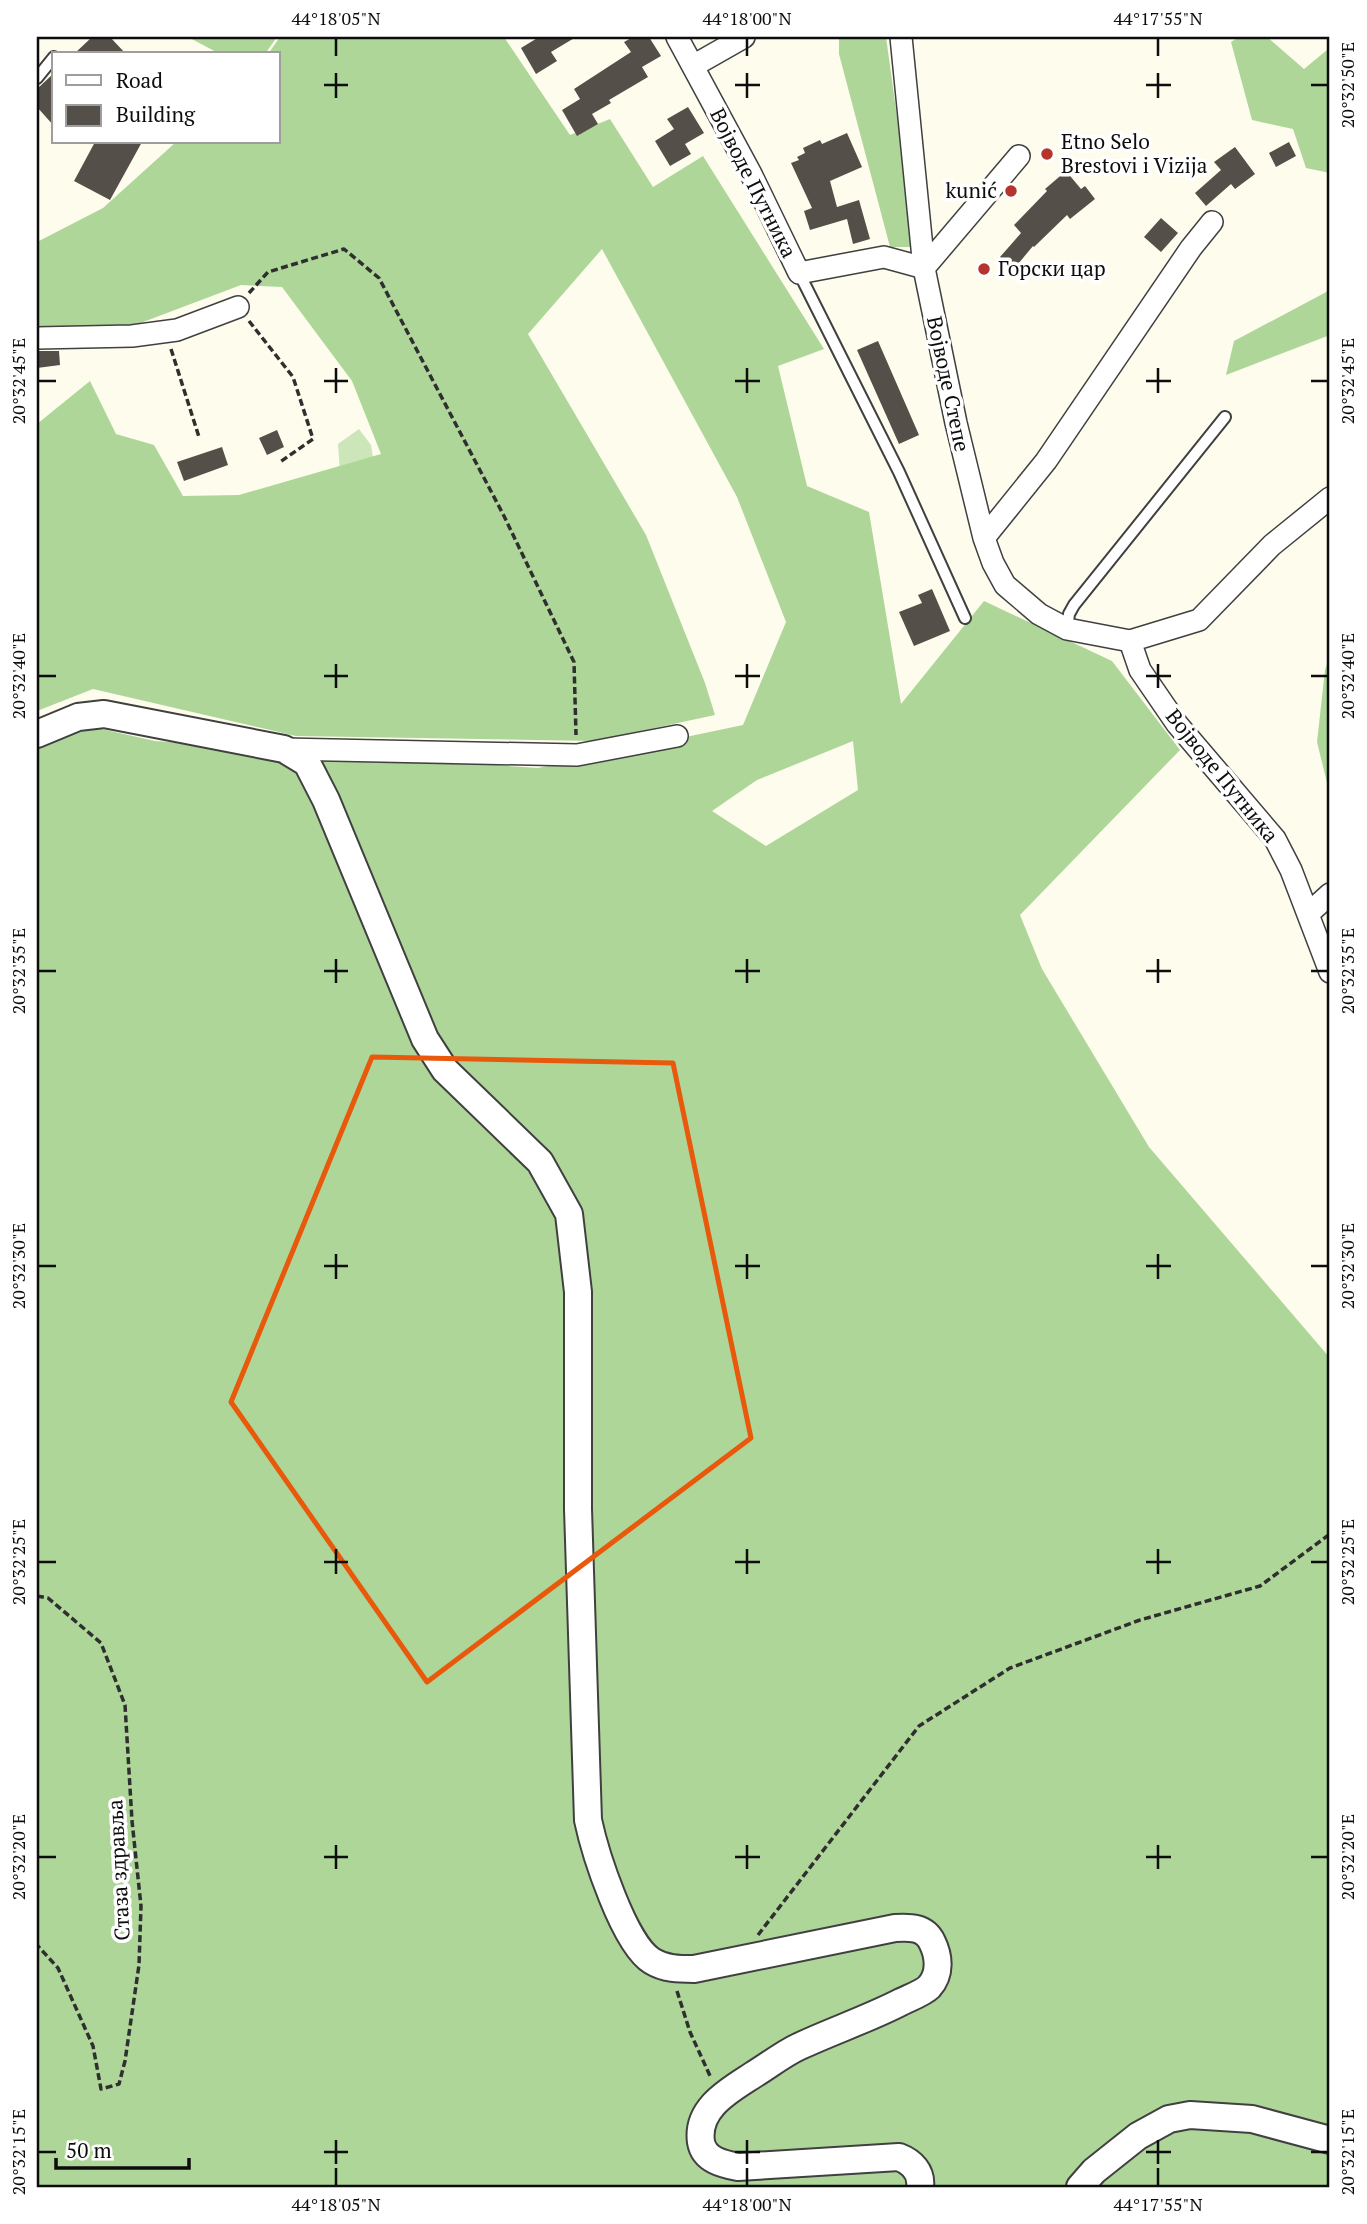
<svg xmlns="http://www.w3.org/2000/svg" width="1367" height="2224" viewBox="0 0 1367 2224" font-family="'PT Serif',serif">
<style>
.green{fill:#cce6b9}
.forest{fill:#afd699;fill-rule:evenodd}
.building{fill:#554f4a}
.lines{fill:none;stroke-linecap:round;stroke-linejoin:round}
.service-casing{stroke:#404040;stroke-width:14}
.minor-casing{stroke:#404040;stroke-width:24}
.tertiary-casing{stroke:#404040;stroke-width:30}
.path{stroke:#2f2f2f;stroke-width:3.5;stroke-dasharray:7 3.5;stroke-linecap:butt}
.service{stroke:#fff;stroke-width:10}
.minor{stroke:#fff;stroke-width:21}
.tertiary{stroke:#fff;stroke-width:26}
.marked{fill:none;stroke:#e8590c;stroke-width:5;stroke-linejoin:round}
.ticks{fill:none;stroke:#0d0d0d;stroke-width:2.5}
.poi-dot{fill:#b5342d;stroke:#fff;stroke-width:2.5}
.labels{text-anchor:middle;stroke-width:7;stroke-linejoin:round;paint-order:stroke}
.poi-label{font-size:21px;fill:#0d0d0d;stroke:#fff;text-anchor:start}
.street-label{font-size:21px;fill:#0d0d0d;stroke:#fff}
.neatline{fill:none;stroke:#0d0d0d;stroke-width:2.5}
.ticks-label{font-size:18px;text-anchor:middle;fill:#0d0d0d}
</style>
<rect width="100%" height="100%" fill="#fefced"/>
<!-- green -->
<path class="green" d="M359 429 371 445 388 551 344 530 338 444Z"/>
<!-- forest -->
<path class="forest" d="M188 37H277L265 54H220Z
M280 37H504L570 135 610 119 653 187 703 156 824 349 778 366 807 486 869 512 901 704 984 601 1112 661 1180 750 1020 915 1042 969 1149 1147 1330 1358V2187H37V748L88 726 155 741 538 768 743 725 786 622 737 497 602 249 528 334 646 535 705 683 715 715 594 741 296 736 93 689 37 711V424L90 381 116 434 154 445 183 496 239 495 381 454 352 381 282 287 241 285 114 333 37 329V242L103 208 176 142H278V54H268ZM853 741 858 790 766 846 712 811 757 780Z
M839 37H886L915 247H890L839 54Z
M1239 37H1267L1304 69 1327 50 1330 43V173L1306 168 1293 129 1252 120 1231 42Z
M1330 290V335L1226 375 1234 341Z
M1330 656V795L1317 742 1325 670Z"/>
<!-- building -->
<path class="building" d="M92 37H110L126 54H74Z
M539 37H576L551 52 557 61 536 74 521 48Z
M633 37H649L661 56 642 67 648 77 609 100 611 103 592 114 598 124 577 136 562 110 580 99 574 89 631 52 624 42Z
M54 73V126L37 107V89Z
M688 107 704 133 685 144 691 154 670 166 655 141 674 129 667 119Z
M847 133 862 167 830 181 837 207 859 200 870 239 853 244 847 219 810 230 804 211 812 208 791 163 799 160 797 157 805 153 803 148 820 140 822 144Z
M95 142H142L110 200 74 181Z
M1289 142 1296 156 1276 167 1269 153Z
M1235 147 1255 174 1235 189 1231 184 1206 206 1195 193 1221 170 1214 162Z
M1066 171 1081 189 1085 186 1095 199 1070 219 1067 215 1034 247 1033 246 1013 270 1000 257 1021 233 1014 225 1047 191 1045 189Z
M1161 218 1178 233 1161 252 1144 237Z
M878 341 919 435 899 444 857 350Z
M37 351H59L60 365 37 368Z
M277 430 284 447 267 455 259 438Z
M222 447 228 465 184 481 177 462Z
M932 589 950 631 914 646 899 612 922 603 918 595Z"/>
<g class="lines">
<defs>
<path id="service" d="M37 78 54 57
M799 273 899 472 965 618
M1067 629 1069 614 1074 605 1225 417"/>
<path id="minor" d="M677 37 751 174 799 273 884 257 924 268 1019 156
M901 37 924 268 956 423 984 538 993 563 1005 585 1039 614 1067 629 1130 641 1199 620 1272 545 1330 498
M693 66 744 37
M37 338 132 336 177 330 238 307
M984 538 1046 461 1191 248 1212 222
M1130 641 1140 670 1177 724 1275 839 1291 870 1330 972
M284 749 577 755 677 736
M1308 914 1330 894"/>
<path id="tertiary" d="M37 734 78 717 104 714 284 749 307 763 326 800 425 1039 445 1070 540 1162 569 1214 578 1292V1509L588 1820C595 1853 624 1944 652 1961 665 1969 679 1969 694 1969L895 1928C910 1927 925 1927 932 1942 939 1956 941 1974 929 1987 923 1993 909 1998 901 2002 868 2019 832 2031 798 2047 783 2054 768 2066 753 2075 730 2090 696 2108 701 2142 704 2160 723 2164 738 2167L899 2157C912 2162 922 2172 920 2187
M1080 2187 1094 2171 1138 2136 1169 2119 1190 2115 1252 2119 1330 2140"/>
</defs>
<!-- service casing -->
<use href="#service" class="service-casing"/>
<!-- minor casing -->
<use href="#minor" class="minor-casing"/>
<!-- tertiary casing -->
<use href="#tertiary" class="tertiary-casing"/>
<!-- path -->
<path class="path" d="M249 293 268 272 344 249 379 278 504 516 574 662 576 735
M249 321 293 377 313 439 280 462
M171 349 199 437
M37 1596 48 1598 101 1643 125 1705 132 1821 141 1906 139 1965 125 2061 119 2084 101 2089 93 2046 58 1968 37 1945
M758 1935 919 1726 1010 1668 1140 1620 1260 1586 1330 1534
M677 1991 690 2032 711 2078"/>
<!-- service -->
<use href="#service" class="service"/>
<!-- minor -->
<use href="#minor" class="minor"/>
<!-- tertiary -->
<use href="#tertiary" class="tertiary"/>
</g>
<!-- marked area -->
<path class="marked" d="M372 1057 673 1063 751 1438 427 1682 231 1402Z"/>
<!-- ticks -->
<path class="ticks" d="M336 38V56M747 38V56M1158 38V56M336 73V98M747 73V98M1158 73V98M324 85H348M735 85H760M1146 85H1171M1311 85H1328M336 368V393M747 368V393M1158 368V393M38 381H56M324 381H348M735 381H760M1146 381H1171M1311 381H1328M336 664V688M747 664V688M1158 664V688M38 676H56M324 676H348M735 676H760M1146 676H1171M1311 676H1328M336 959V983M747 959V983M1158 959V983M38 971H56M324 971H348M735 971H760M1146 971H1171M1311 971H1328M336 1254V1279M747 1254V1279M1158 1254V1279M38 1266H56M324 1266H348M735 1266H760M1146 1266H1171M1311 1266H1328M336 1549V1574M747 1549V1574M1158 1549V1574M38 1562H56M324 1562H348M735 1562H760M1146 1562H1171M1311 1562H1328M336 1845V1869M747 1845V1869M1158 1845V1869M38 1857H56M324 1857H348M735 1857H760M1146 1857H1171M1311 1857H1328M336 2140V2164M747 2140V2164M1158 2140V2164M38 2152H56M324 2152H348M735 2152H760M1146 2152H1171M1311 2152H1328M336 2168V2186M747 2168V2186M1158 2168V2186"/>
<!-- markers -->
<g class="poi-dot">
<circle cx="1047" cy="154" r="7"/>
<circle cx="1011" cy="191" r="7"/>
<circle cx="984" cy="269" r="7"/>
</g>
<g class="labels">
<!-- poi labels -->
<g class="poi-label">
<text x="1061" y="149">Etno Selo<tspan x="1061" dy="24">Brestovi i Vizija</tspan></text>
<text x="997" y="198" text-anchor="end">kunić</text>
<text x="998" y="276">Горски цар</text>
</g>
<!-- street labels -->
<g class="street-label">
<text transform="translate(753 183) rotate(63)" y="7">Војводе Путника</text>
<text transform="translate(948 384) rotate(78)" y="7">Војводе Степе</text>
<text transform="translate(1222 776) rotate(51)" y="7">Војводе Путника</text>
<text transform="translate(119 1870) rotate(-93)" y="7">Стаза здравља</text>
</g>
</g>
<!-- border -->
<rect width="1367" height="2224" fill="none" stroke="#ffffff" stroke-width="77"/>
<!-- legend -->
<rect x="52" y="52" width="228" height="91" fill="#ffffff" stroke="#9e9e9e" stroke-width="2"/>
<rect x="66" y="75" width="35" height="10" fill="#ffffff" stroke="#9e9e9e" stroke-width="2"/>
<text x="116" y="88" font-size="21" fill="#0d0d0d">Road</text>
<rect x="66" y="105" width="35" height="21" fill="#554f4a" stroke="#9e9e9e" stroke-width="2"/>
<text x="116" y="122" font-size="21" fill="#0d0d0d">Building</text>
<!-- scale -->
<path d="M56 2158v10h133v-10" fill="none" stroke="#0d0d0d" stroke-width="3.5"/>
<text x="66" y="2158" font-size="21" fill="#0d0d0d" stroke="#ffffff" stroke-width="5" paint-order="stroke">50 m</text>
<rect x="38" y="38" width="1290" height="2148" class="neatline"/>
<g class="ticks-label">
<text x="336" y="25">44°18'05"N</text>
<text x="747" y="25">44°18'00"N</text>
<text x="1158" y="25">44°17'55"N</text>
<text transform="translate(1348 85) rotate(-90)" y="6">20°32'50"E</text>
<text transform="translate(1348 381) rotate(-90)" y="6">20°32'45"E</text>
<text transform="translate(19 381) rotate(-90)" y="6">20°32'45"E</text>
<text transform="translate(1348 676) rotate(-90)" y="6">20°32'40"E</text>
<text transform="translate(19 676) rotate(-90)" y="6">20°32'40"E</text>
<text transform="translate(1348 971) rotate(-90)" y="6">20°32'35"E</text>
<text transform="translate(19 971) rotate(-90)" y="6">20°32'35"E</text>
<text transform="translate(1348 1266) rotate(-90)" y="6">20°32'30"E</text>
<text transform="translate(19 1266) rotate(-90)" y="6">20°32'30"E</text>
<text transform="translate(19 1562) rotate(-90)" y="6">20°32'25"E</text>
<text transform="translate(1348 1562) rotate(-90)" y="6">20°32'25"E</text>
<text transform="translate(1348 1857) rotate(-90)" y="6">20°32'20"E</text>
<text transform="translate(19 1857) rotate(-90)" y="6">20°32'20"E</text>
<text transform="translate(19 2152) rotate(-90)" y="6">20°32'15"E</text>
<text transform="translate(1348 2152) rotate(-90)" y="6">20°32'15"E</text>
<text x="336" y="2211">44°18'05"N</text>
<text x="747" y="2211">44°18'00"N</text>
<text x="1158" y="2211">44°17'55"N</text>
</g>
</svg>
